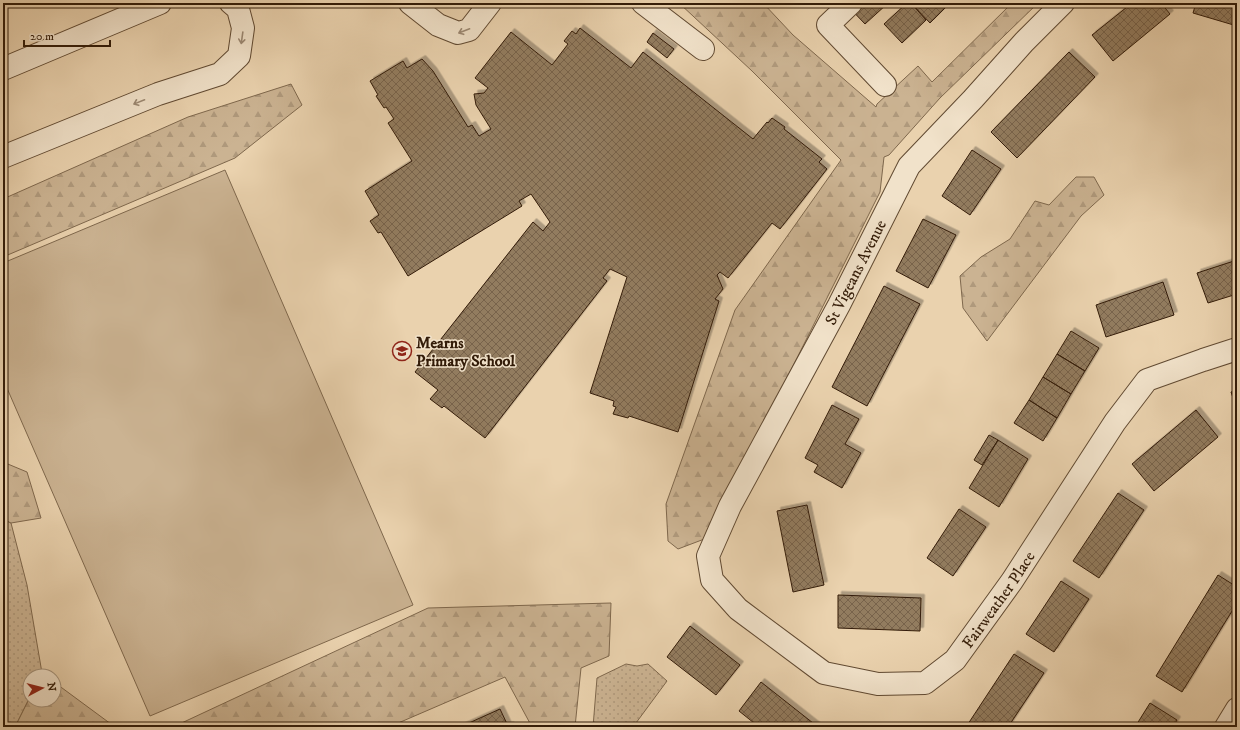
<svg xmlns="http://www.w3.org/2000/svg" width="1240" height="730" viewBox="0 0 1240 730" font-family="'IM FELL DW Pica',serif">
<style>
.grass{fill:url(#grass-dots);stroke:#7f684d}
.forest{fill:url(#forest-firs);stroke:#7f684d}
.garden{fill:#cbb392;stroke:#7f684d}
.building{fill:url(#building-cross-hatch);stroke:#331c08;filter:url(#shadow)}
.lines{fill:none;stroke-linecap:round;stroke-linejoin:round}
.minor-casing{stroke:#614a32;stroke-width:24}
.minor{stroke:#f1e2ca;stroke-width:22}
.oneway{stroke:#9c8973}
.labels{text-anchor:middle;stroke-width:3;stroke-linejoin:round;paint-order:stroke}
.street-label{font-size:16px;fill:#331c08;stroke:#f1e2ca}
.poi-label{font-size:16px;font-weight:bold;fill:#331c08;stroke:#f1e2ca;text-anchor:start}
</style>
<defs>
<pattern id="grass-dots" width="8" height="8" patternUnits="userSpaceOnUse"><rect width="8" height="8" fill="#cbb392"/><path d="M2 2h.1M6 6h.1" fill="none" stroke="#af997c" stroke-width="1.8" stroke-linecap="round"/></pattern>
<pattern id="forest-firs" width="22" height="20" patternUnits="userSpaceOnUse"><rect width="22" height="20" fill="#cbb392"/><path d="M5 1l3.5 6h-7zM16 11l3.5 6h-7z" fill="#af997c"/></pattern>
<pattern id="building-cross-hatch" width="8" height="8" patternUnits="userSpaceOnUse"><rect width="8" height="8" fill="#927b5e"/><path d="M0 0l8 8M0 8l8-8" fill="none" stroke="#78644c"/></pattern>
<filter id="shadow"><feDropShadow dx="3.5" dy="-3.5" stdDeviation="0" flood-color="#0004"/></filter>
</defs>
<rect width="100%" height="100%" fill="#ead2ae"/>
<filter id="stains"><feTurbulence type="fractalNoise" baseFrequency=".005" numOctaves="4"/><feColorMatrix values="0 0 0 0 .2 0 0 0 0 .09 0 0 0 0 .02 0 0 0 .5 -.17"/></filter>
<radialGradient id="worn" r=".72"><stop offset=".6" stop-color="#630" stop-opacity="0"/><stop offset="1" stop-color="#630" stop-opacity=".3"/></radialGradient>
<!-- grass -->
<path class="grass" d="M3 519 11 523 27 585 42 673 41 676H30V697L15 727H3Z
M626 664 637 666 648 664 667 681 633 727H593L597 678Z"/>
<!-- forest -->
<path class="forest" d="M679 3H763L793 35 876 107 877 104 918 66 932 82 1012 3H1038L940 98 889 155 884 157 880 192 707 538 678 549 668 541 666 504 735 310 841 160 752 71Z
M291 84 302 105 235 158 3 257V199L188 117Z
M1076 177H1094L1104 195 1081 216 987 341 963 308 960 276 981 257 1010 239 1035 201 1049 205Z
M3 462 27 472 41 518 11 523 3 519Z
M611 603 609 656 581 668 575 727H532L505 677 389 727H173L428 608Z
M54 682 115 727H15L30 697V700H54Z"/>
<!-- garden -->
<path class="garden" d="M225 170 413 605 150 716 3 379V263Z"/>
<!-- building -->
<path class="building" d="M845 3H886L887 4 865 24Z
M907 3H911L926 20 902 43 884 24Z
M911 3H944L947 6 930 23Z
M1132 3H1161L1170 14 1113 61 1092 35Z
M1196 3H1237V26L1193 13Z
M580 28 631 68 643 52 753 139 767 122 768 123 772 118 785 127 784 129 822 159 819 162 827 169 780 229 772 223 728 278 720 272 717 275 723 289 715 299 719 301 678 432 629 416 628 418 613 414 616 407 613 406 614 401 590 393 627 277 610 269 603 278 607 281 485 438 444 406 442 408 430 399 438 390 415 372 533 222 543 231 550 222 531 194 519 201 522 206 408 276 381 232 378 233 370 221 379 215 365 191 412 161 388 123 394 119 386 107 384 108 376 96 378 95 370 81 403 61 407 68 422 59 433 71 468 127 472 125 479 136 491 129 476 105 474 94 484 93 488 88 475 78 511 32 552 65 568 44 564 41 572 31 576 34Z
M653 33 674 49 667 58 647 42Z
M1069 52 1095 77 1017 158 991 132Z
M972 150 1001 169 970 215 942 196Z
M923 219 956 235 928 288 896 271Z
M1237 260V294L1208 303 1197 273Z
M1163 282 1174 315 1106 337 1096 305Z
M884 286 920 304 867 406 832 387Z
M1071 331 1099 348 1085 371 1057 354Z
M1057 354 1085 371 1071 394 1043 377Z
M1043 377 1071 394 1057 418 1029 400Z
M1237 390V410L1231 392Z
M1029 400 1057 418 1043 441 1014 423Z
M832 405 859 419 845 444 861 453 842 488 814 472 818 465 805 458Z
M1196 410 1218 437 1154 491 1132 464Z
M989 435 998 440 982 465 974 460Z
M998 440 1028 459 999 507 969 488Z
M1118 493 1144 510 1099 578 1073 561Z
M807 505 824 585 793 592 777 511Z
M959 509 986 527 953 576 927 558Z
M1218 575 1237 587V603L1182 692 1156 676Z
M1061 581 1089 599 1054 652 1026 634Z
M838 595 921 598 920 631 838 628Z
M690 626 740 665 716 695 667 657Z
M1014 654 1044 673 1008 727H966Z
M761 682 818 727H759L739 711Z
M1150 703 1177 720 1173 727H1135Z
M500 709 508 726 510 725 511 727H460Z"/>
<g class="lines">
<defs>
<g id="minor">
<path d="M410 3 438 25 458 33 469 30 490 3"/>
<path d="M643 3 703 49"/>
<path d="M851 3 828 25 885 85"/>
<path id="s1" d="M1063 3 1024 42 973 99 909 166 839 305 730 506 708 556 712 580 738 609 824 673 878 684 925 683 955 660 1012 581 1115 422 1147 380 1203 360 1237 349"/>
<path d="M3 69 160 3"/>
<path d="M3 157 158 94 220 74 239 56 243 28 238 9 231 3"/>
<path d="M1226 727 1237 709"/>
</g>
</defs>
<!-- minor casing -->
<use href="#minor" class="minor-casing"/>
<!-- minor -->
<use href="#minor" class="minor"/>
</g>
<!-- one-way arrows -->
<defs><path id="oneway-shaft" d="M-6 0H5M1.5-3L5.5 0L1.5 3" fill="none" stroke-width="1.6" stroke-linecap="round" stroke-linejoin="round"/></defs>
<g class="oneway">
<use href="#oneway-shaft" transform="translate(464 31) rotate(159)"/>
<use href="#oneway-shaft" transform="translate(242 38) rotate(98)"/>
<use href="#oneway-shaft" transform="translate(139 102) rotate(158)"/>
</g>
<!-- icons -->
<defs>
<symbol id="school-ring" viewBox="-11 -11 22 22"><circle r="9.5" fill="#f1e2ca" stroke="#8f2418" stroke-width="1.5"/><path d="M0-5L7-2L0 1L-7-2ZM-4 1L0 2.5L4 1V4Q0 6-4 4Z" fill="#8f2418"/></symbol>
</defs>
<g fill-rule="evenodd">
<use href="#school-ring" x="391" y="340" width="22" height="22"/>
</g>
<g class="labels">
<!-- street labels -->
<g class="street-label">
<text transform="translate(855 272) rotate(-63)" y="6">St Vigeans Avenue</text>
<text dy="6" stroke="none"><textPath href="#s1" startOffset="1048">Fairweather Place</textPath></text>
</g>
<!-- poi labels -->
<g class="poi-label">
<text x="416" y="348">Mearns<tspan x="416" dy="18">Primary School</tspan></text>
</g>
</g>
<!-- margin -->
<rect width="1240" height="730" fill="none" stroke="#ead2ae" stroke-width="16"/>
<rect x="4" y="4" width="1232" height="722" fill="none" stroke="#331c08" stroke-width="2"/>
<rect x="8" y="8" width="1224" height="714" fill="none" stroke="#331c08"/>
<!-- north arrow -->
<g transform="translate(42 688) rotate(83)"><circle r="19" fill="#f1e2ca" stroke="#a5937c"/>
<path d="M0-3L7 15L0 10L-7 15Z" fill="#8f2418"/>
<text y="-6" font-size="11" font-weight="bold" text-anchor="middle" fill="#331c08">N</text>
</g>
<!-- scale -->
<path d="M24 40v6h86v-6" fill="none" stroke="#331c08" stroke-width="2"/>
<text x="30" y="40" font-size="12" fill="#331c08" stroke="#f1e2ca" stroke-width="3" paint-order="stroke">20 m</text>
<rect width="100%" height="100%" filter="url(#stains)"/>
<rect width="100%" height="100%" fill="url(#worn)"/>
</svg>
